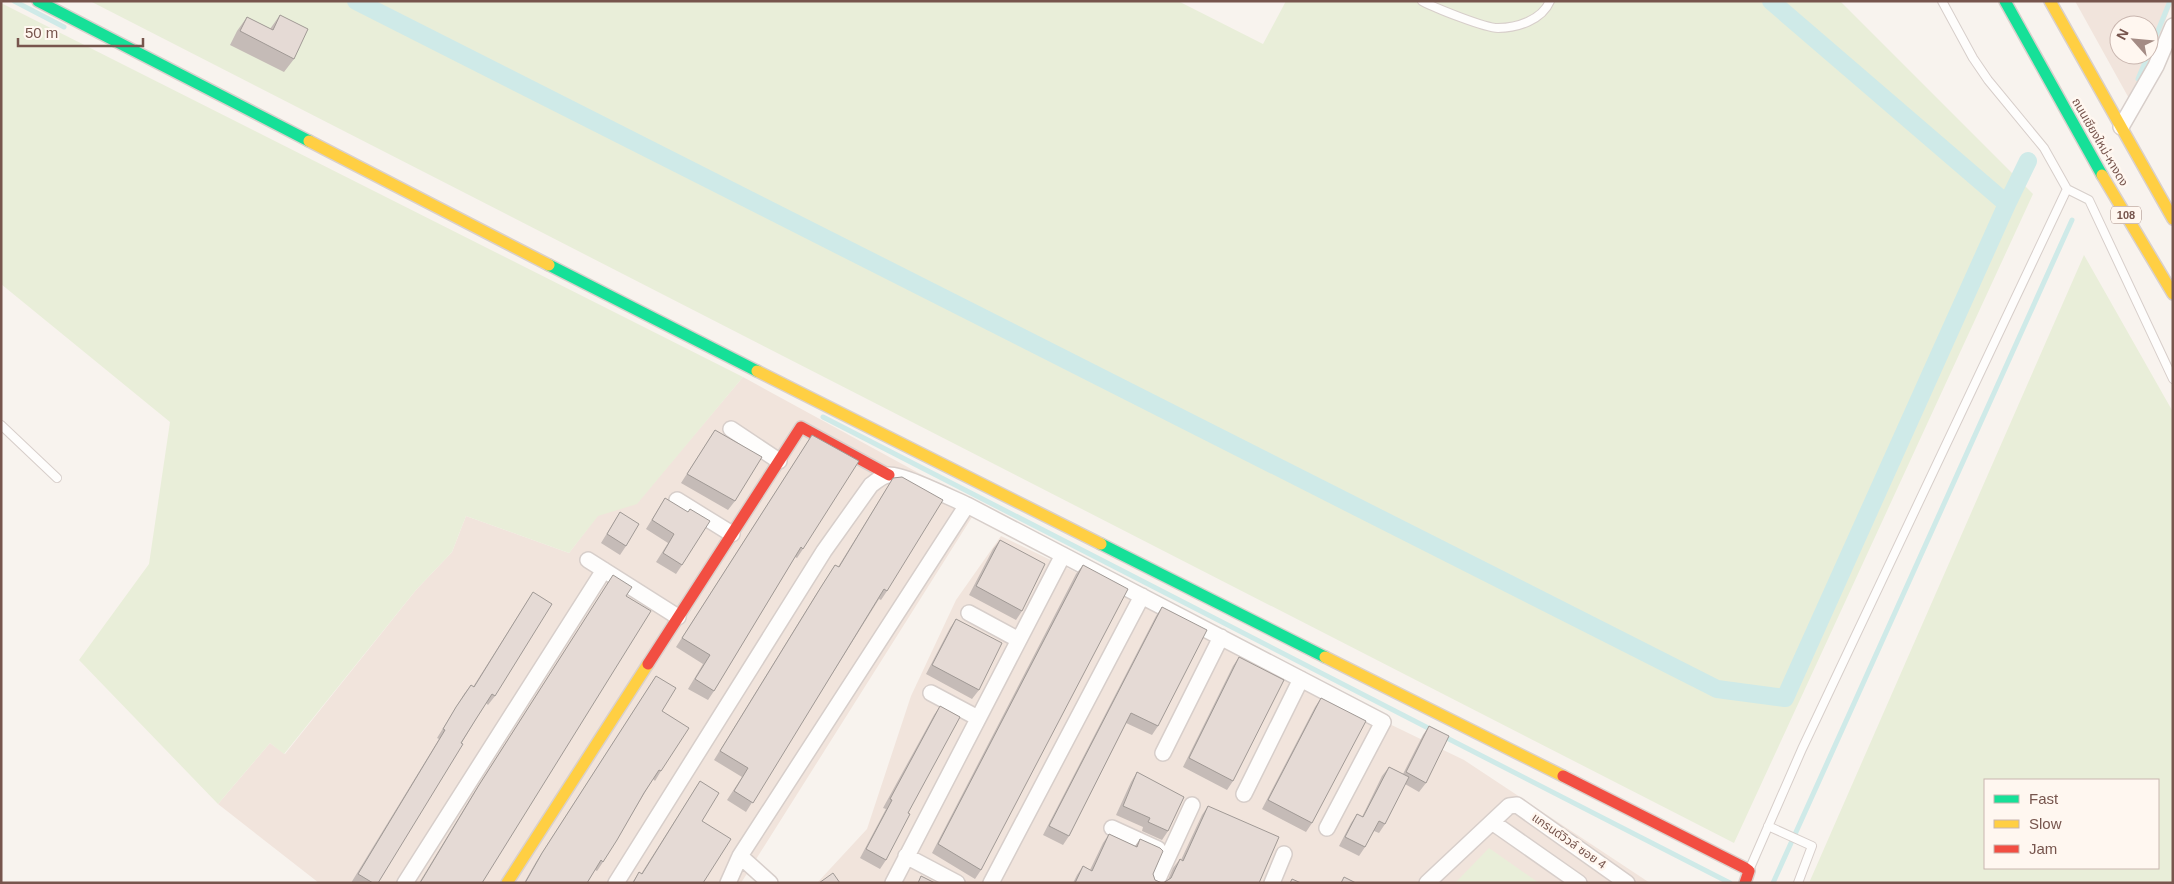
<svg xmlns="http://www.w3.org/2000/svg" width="2174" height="884" viewBox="0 0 2174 884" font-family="Helvetica,'Noto Sans Thai',sans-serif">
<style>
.residential{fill:#f1e4dc;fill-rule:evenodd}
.green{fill:#e9eed9;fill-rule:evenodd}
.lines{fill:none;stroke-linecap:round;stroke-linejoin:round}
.stream{stroke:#cfeae8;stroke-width:5}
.canal{stroke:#cfeae8;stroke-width:18}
.lane-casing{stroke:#d7ceca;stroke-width:10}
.street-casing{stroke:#d7ceca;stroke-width:18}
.fast-casing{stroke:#d9d0cc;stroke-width:14}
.slow-casing{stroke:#d9d0cc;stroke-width:14}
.jam-casing{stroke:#d9d0cc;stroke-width:14}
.lane{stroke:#fefdfc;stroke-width:8}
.street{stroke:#fefdfc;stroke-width:15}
.fast{stroke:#16e098;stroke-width:11}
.slow{stroke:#ffcf43;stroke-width:11}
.jam{stroke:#f24e42;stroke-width:11}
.wall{fill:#c5bbb7}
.building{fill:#e5dad5;stroke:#a09995}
.labels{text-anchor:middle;stroke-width:5;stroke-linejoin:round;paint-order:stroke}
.shield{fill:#fff7f0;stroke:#a0867e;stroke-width:1}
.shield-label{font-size:11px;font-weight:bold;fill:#77554d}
.street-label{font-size:12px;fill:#77554d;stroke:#fff7f0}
</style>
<rect width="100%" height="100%" fill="#f8f3ee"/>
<!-- residential -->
<path class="residential" d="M2075 1H2173L2142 80 2131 102ZM2119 25H2149V55H2119Z
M743 377 979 506 741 883H319L218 804 270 743 285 754 416 590 452 552 466 516 569 553 598 515 637 503Z
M1001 536 1464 760 1650 883H817L867 829 911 696 956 600Z"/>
<!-- green -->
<path class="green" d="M90 1H1178L1263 44 1286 1H1840L2033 194 1734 843Z
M1 3 743 377 637 504 598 516 569 553 466 516 452 552 416 590 284 754 270 743 218 804 79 660 149 564 170 422 1 284Z
M2084 255 2173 412V883H1809ZM1985 780H2158V868H1985Z
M1489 848 1539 883H1455Z"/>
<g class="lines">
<!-- stream -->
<path class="stream" d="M14 1 64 27
M2149 53 2170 1
M2138 79 2148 55
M823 417 1434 731
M1443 736 1730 883
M1773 883 2072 220"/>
<!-- canal -->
<path class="canal" d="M356 1 1717 689 1785 698 2007 204 2028 161
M1771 1 2007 204"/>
<defs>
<path id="lane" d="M1422 1C1435 8 1485 28 1498 28 1517 28 1542 20 1550 1
M2067 189 2089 200 2173 379
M1 425 57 478
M1768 826 1812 846 1798 883
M1750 868 1802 749 2067 189 2044 148 1988 80 1973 58 1942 1"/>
<path id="street" d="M2121 127 2156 66 2173 26
M731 429 779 461
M677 500 732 534
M588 560 678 617
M969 613 1019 640
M931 693 978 718
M1163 753 1221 637
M1244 794 1301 679
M1492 822 1579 883
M1112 828 1158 849
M740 856 770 883
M906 856 957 883
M405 883 604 570
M616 883 824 551 871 485C877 481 881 476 888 475 903 474 951 498 967 505L1383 722 1327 828
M728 883 740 856 967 505
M893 883 1063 555
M991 883 1142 596
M1156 883 1192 805
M1272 883 1284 854
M1427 883 1509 806 1517 805 1627 883"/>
<path id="fast" d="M38 1 309 141
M2005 1 2102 175
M549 265 757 371
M1101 544 1325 657"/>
<path id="slow" d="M2050 1 2173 219
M309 141 549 265
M2102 175 2173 294
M757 371 1101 544
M1325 657 1563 776
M507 883 648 664"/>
<path id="jam" d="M648 664 801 427 889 475
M1563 776 1745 868 1749 871 1745 883"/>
</defs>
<!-- lane casing -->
<use href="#lane" class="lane-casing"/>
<!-- street casing -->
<use href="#street" class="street-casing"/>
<!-- fast casing -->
<use href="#fast" class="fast-casing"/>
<!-- slow casing -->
<use href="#slow" class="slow-casing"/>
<!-- jam casing -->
<use href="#jam" class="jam-casing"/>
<!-- lane -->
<use href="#lane" class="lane"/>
<!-- street -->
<use href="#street" class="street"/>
<!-- fast -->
<use href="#fast" class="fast"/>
<!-- slow -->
<use href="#slow" class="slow"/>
<!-- jam -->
<use href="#jam" class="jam"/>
</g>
<!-- wall -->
<path class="wall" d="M280 15 294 59 284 72 230 45 237 31 247 17 270 29Z
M715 430 735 501 728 510 681 483Z
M812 435 803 549 797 558 795 557 714 691 708 700 688 689 703 664 676 647Z
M893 478 887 591 881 600 879 599 746 812 727 800 742 777 714 760 815 596 835 565 838 567Z
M665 498 682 565 676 574 656 562 668 543 646 529Z
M620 512 626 546 620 555 601 543Z
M1000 540 1022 611 1016 620 969 595 993 549Z
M1083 565 981 870 975 879 932 853 1076 574Z
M613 575 626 596 482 883H419L473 794Z
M533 592 495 696 488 705 486 703 476 719 378 883H351L439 739 437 738 464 694 471 685 473 687Z
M1162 607 1158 726 1152 735 1126 723 1069 836 1063 845 1043 835 1156 616Z
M956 619 979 690 972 699 926 674 950 628Z
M1239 657 1233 781 1227 790 1183 767 1233 666Z
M656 676 662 711 661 771 655 781 653 779 603 862 597 871 595 870 587 883H524L536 862Z
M1321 698 1312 823 1306 832 1262 809 1315 707Z
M940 706 908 813 886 860 880 869 860 858 886 809 883 808 934 715Z
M1429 726 1426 783 1419 792 1405 784 1385 824 1379 833 1374 831 1365 847 1359 856 1339 846 1351 823 1357 814 1362 817 1382 776 1389 767 1403 774 1423 735Z
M1137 772 1168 831 1162 840 1142 831 1143 827 1116 815 1131 782Z
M700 781 702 821 703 883H632L639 872 641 874Z
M1208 806 1259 883 1168 880 1173 868 1180 859 1181 860 1202 815Z
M1109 834 1135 846 1140 839 1155 880 1162 883H1073L1077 875 1083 866 1090 870 1103 843Z"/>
<!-- building -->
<path class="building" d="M280 15 308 29 294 59 240 31 247 17 273 30Z
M715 430 762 457 735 501 687 474Z
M812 435 859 461 803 549 801 547 714 691 695 679 710 655 682 638Z
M902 477 943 500 887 591 884 589 753 803 734 791 748 768 720 751 821 587 835 565 839 567 893 478Z
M665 498 688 512 690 509 710 521 682 565 663 553 674 534 652 520Z
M620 512 639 524 626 546 607 534Z
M1000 540 1045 564 1022 611 976 586Z
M1083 565 1128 589 981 870 938 844Z
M613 575 632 587 626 596 651 611 482 883H420L479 785Z
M533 592 552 604 495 696 492 694 476 719 461 743 463 744 378 883H373L358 874 445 730 443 729 456 707 471 685 474 687Z
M1162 607 1207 630 1158 726 1131 713 1069 836 1049 826Z
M956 619 1002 643 979 690 932 665Z
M1239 657 1284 680 1233 781 1189 758Z
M656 676 676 688 662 711 689 728 661 771 659 770 644 793 617 840 603 862 601 860 587 883H525L542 853Z
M1321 698 1366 721 1312 823 1268 800Z
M940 706 960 717 908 813 910 814 886 860 866 849 892 800 890 799Z
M1429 726 1449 736 1426 783 1406 772Z
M1389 767 1409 777 1385 824 1379 821 1365 847 1345 837 1357 814 1363 817Z
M1137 772 1184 797 1168 831 1148 822 1150 818 1123 806Z
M700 781 719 793 702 821 731 839 703 883H633L639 872 642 874Z
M1208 806 1279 837 1259 883H1163L1171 878 1180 859 1183 861Z
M1109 834 1137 847 1140 839 1160 848 1163 851 1153 874 1155 880 1162 883H1075L1083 866 1092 871Z
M833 873 840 883H819Z
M921 876 935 883H918Z
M1344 877 1356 883H1341Z
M1292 879 1301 883H1290Z"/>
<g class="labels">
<!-- shield labels -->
<rect class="shield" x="2111" y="206.5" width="30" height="17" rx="4"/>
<g class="shield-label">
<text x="2126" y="219">108</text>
</g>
<!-- street labels -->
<g class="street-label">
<text transform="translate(2100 142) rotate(60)" y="4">ถนนเชียงใหม่-หางดง</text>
<text transform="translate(1569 841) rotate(35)" y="4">แกรนด์วิวล์ ซอย 4</text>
</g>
</g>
<!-- border -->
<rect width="2174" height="884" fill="none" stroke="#77554d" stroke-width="5"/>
<!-- legend -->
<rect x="1984" y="779" width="175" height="90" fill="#fff7f0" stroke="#c9b6af"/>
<rect x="1994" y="795" width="25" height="8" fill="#16e098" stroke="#c9b6af"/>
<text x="2029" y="804" font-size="15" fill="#77554d">Fast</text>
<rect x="1994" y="820" width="25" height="8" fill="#ffcf43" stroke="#c9b6af"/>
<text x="2029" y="829" font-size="15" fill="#77554d">Slow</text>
<rect x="1994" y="845" width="25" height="8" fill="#f24e42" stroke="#c9b6af"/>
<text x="2029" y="854" font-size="15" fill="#77554d">Jam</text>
<!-- north arrow -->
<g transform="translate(2134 40) rotate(297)"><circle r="24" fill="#fff7f0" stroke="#c9b6af"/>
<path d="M0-4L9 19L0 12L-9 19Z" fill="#a48c85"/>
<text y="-8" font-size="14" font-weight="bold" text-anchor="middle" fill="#77554d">N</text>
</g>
<!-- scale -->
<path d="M18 38v8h125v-8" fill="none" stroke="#77554d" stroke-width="2.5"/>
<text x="25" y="38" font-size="15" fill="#77554d" stroke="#fff7f0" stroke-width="4" paint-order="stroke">50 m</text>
</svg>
